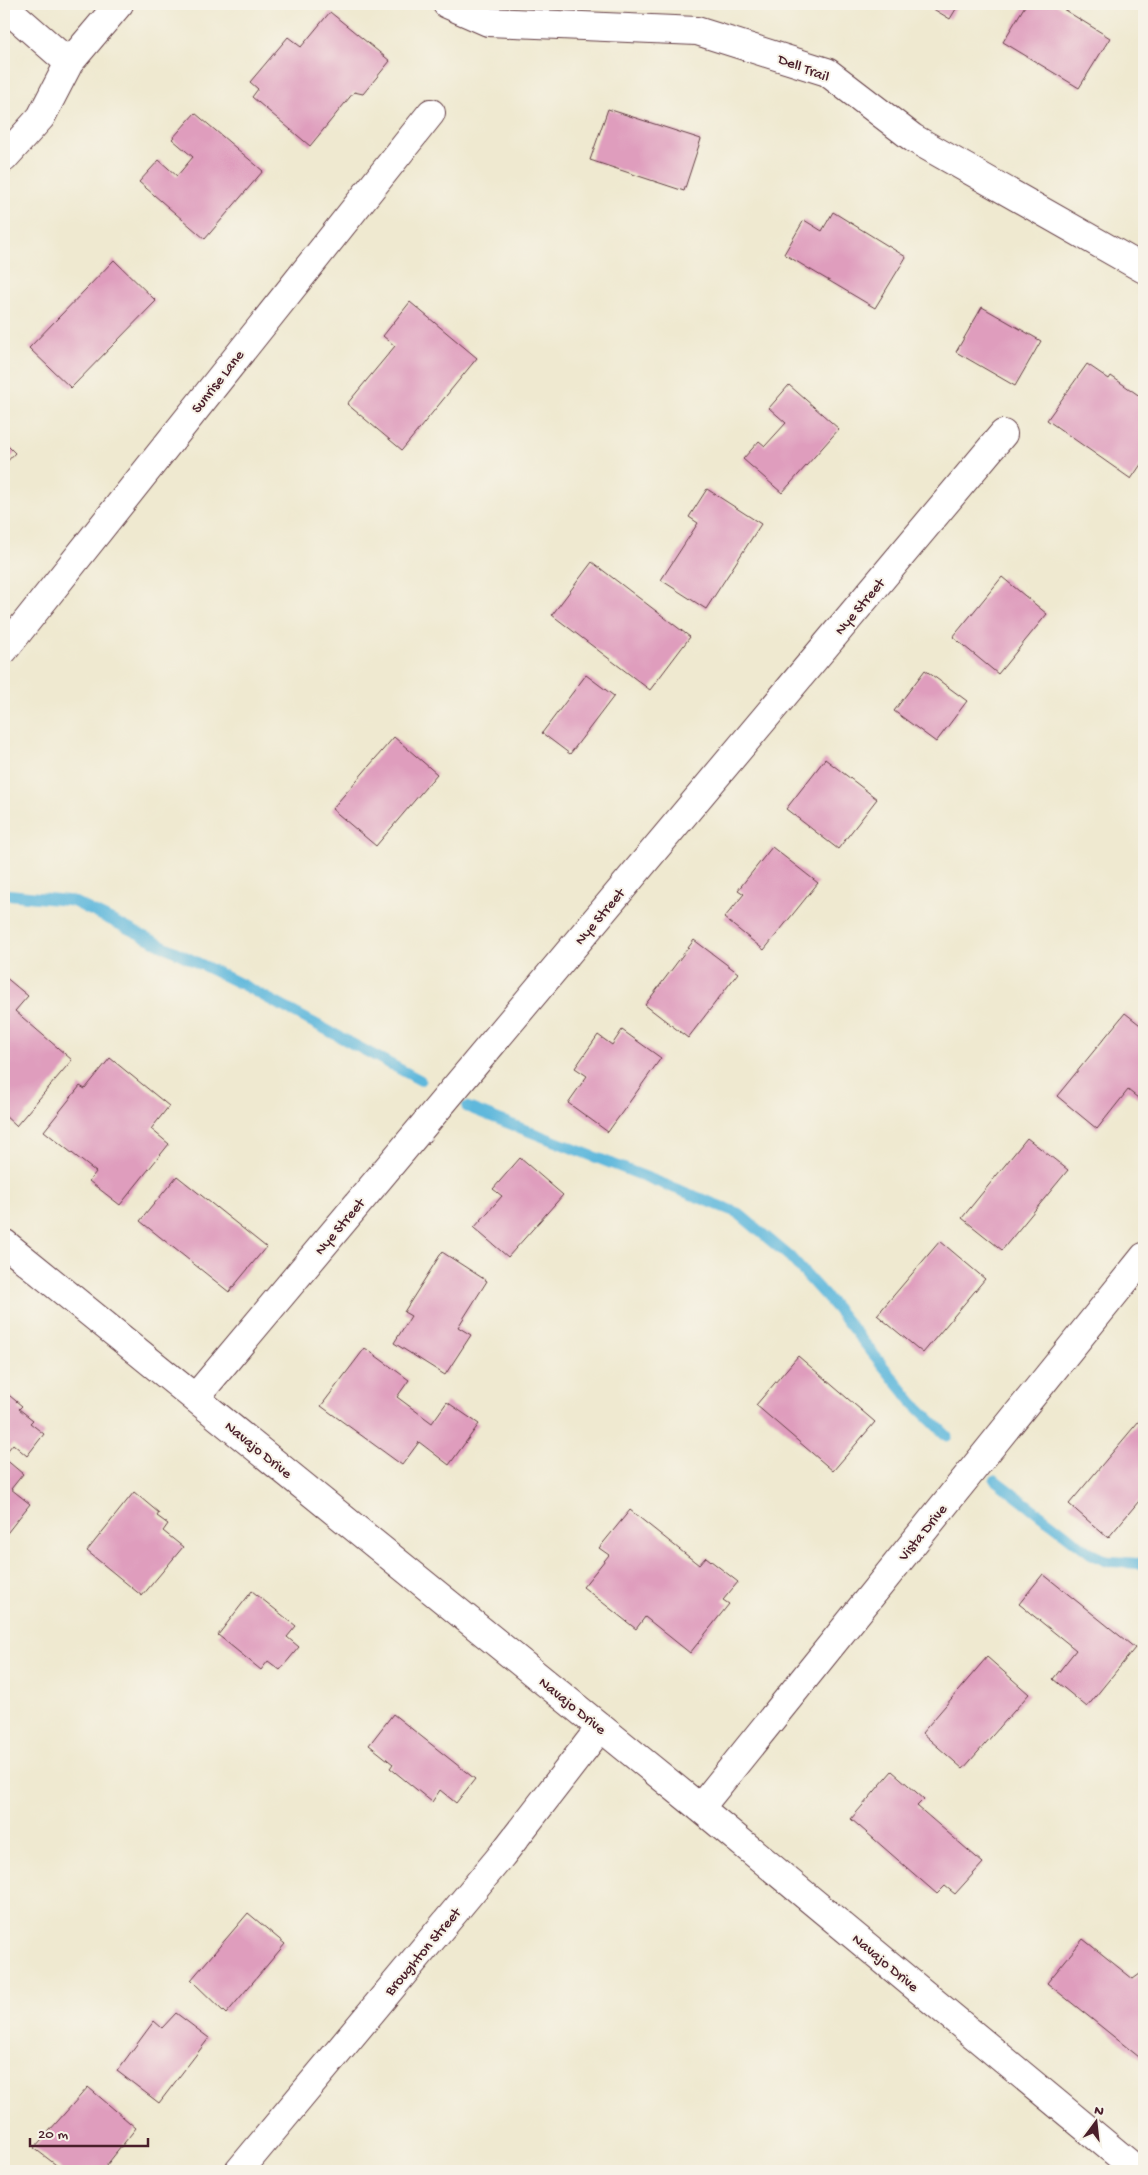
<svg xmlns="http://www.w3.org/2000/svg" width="1148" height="2175" viewBox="0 0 1148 2175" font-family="'Gochi Hand',sans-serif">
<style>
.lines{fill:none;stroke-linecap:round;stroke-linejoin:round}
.stream{stroke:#5eb8dc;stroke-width:11}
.building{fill:#df9dbd}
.minor-casing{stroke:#633d44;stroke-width:30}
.minor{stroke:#fff;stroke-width:28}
.labels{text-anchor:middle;stroke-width:4;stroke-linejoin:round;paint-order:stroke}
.street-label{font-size:15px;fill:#4a1f2b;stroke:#f7f3e8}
</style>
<rect width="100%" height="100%" fill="#f7f3e8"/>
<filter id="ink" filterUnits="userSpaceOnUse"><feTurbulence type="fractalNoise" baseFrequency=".02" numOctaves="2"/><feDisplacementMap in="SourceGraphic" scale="10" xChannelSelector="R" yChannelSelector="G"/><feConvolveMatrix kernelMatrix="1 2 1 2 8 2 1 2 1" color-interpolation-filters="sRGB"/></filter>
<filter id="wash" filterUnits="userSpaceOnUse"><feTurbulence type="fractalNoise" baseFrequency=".0096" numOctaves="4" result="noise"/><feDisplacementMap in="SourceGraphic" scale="20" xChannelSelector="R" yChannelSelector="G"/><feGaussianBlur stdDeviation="1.12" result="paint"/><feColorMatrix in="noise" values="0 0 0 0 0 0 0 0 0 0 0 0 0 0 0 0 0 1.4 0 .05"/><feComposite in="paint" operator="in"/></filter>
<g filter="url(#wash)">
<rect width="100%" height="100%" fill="#efe9d0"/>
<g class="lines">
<!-- stream -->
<path class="stream" d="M4 894 72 901 241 984 420 1080
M467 1107 738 1213 790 1257 836 1308 913 1403 947 1436
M995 1480 1090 1553 1106 1561 1144 1564"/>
</g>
<g id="blocks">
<!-- building -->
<path class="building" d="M925 4H959L950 19Z
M1026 4H1055L1110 38 1079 88 1003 42Z
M330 12 390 61 363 94 354 92 310 146 252 97 258 89 250 82 288 37 301 47Z
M608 109 701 139 684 191 590 160Z
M195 113 263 171 205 239 139 182 159 160 177 176 193 157 172 139Z
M833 212 906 257 875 308 784 254 804 220 822 231Z
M114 260 156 301 71 388 29 348Z
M410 302 477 358 402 450 347 404 395 346 383 336Z
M982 307 1041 341 1015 386 956 352Z
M1087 364 1109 379 1111 376 1144 399V460L1131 479 1047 420Z
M789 385 839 429 782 493 743 459 759 441 765 446 786 423 769 408Z
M4 442 15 453 4 465Z
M707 489 761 524 706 609 661 580 698 523 689 517Z
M592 562 690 637 650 690 552 615Z
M1002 577 1047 614 998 674 953 637Z
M925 670 967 701 936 742 894 711Z
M586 675 614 696 570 754 542 733Z
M394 737 437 774 376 846 332 809Z
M825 759 877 799 838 849 786 809Z
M772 847 818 883 764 950 724 918 744 894 738 890Z
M694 940 738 973 688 1038 645 1005Z
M4 976 28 996 15 1011 72 1060 16 1126 4 1115Z
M1125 1013 1144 1028V1090L1138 1098 1128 1090 1097 1129 1057 1096Z
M622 1030 661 1058 608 1132 568 1103 587 1076 575 1068 598 1035 612 1045Z
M110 1058 169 1106 151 1129 169 1144 120 1205 89 1181 96 1172 44 1131 80 1086 85 1089Z
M1027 1138 1068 1170 1002 1250 962 1218Z
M520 1158 563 1195 508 1257 474 1228 502 1196 493 1189Z
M177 1176 266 1247 229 1292 140 1221Z
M940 1241 985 1279 923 1353 877 1315Z
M442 1252 487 1281 458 1327 471 1335 445 1375 394 1343 411 1316 404 1312Z
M365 1348 409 1380 397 1397 432 1423 447 1402 479 1424 449 1465 419 1442 402 1465 321 1406Z
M798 1356 875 1422 833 1471 756 1405Z
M4 1391 22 1406 19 1409 33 1420 30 1423 44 1434 27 1456 13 1444 4 1455Z
M1144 1415V1495L1108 1538 1069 1504Z
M4 1458 23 1474 11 1489 30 1504 4 1537Z
M134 1492 159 1513 157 1516 168 1524 163 1531 183 1547 142 1596 87 1551Z
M630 1510 699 1565 706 1557 738 1582 723 1600 729 1604 690 1653 645 1617 636 1629 583 1587 609 1555 599 1548Z
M1043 1574 1135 1648 1087 1707 1053 1679 1076 1650 1019 1604Z
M252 1591 296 1626 287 1637 299 1647 280 1670 268 1661 261 1670 218 1635Z
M987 1657 1029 1694 963 1769 922 1733Z
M393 1714 475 1779 456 1803 440 1790 432 1802 390 1768 393 1764 369 1745Z
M892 1771 924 1799 917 1806 983 1863 955 1894 945 1886 937 1894 851 1819Z
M248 1913 285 1944 226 2014 191 1980Z
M1083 1939 1133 1979 1144 1971V2061L1047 1983Z
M176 2013 209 2038 159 2103 117 2071 154 2021 162 2028Z
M88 2087 136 2128 102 2171H64L34 2148Z"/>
</g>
</g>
<g filter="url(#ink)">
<use href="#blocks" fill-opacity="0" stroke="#633d44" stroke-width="1"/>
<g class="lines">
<defs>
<path id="minor" d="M447 4 488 22 697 31 827 72 913 138 1144 269
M4 6 69 63 41 117 4 158
M69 63 119 4
M4 650 431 113
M4 1243 700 1808 1138 2171
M195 1398 1003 434
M700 1808 1144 1257
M239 2171 502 1855 600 1728"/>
</defs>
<!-- minor casing -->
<use href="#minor" class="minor-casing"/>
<!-- minor -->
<use href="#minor" class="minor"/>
</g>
</g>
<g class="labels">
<!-- street labels -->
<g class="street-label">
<text transform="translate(804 67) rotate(21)" y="5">Dell Trail</text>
<text transform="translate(217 381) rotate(-52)" y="5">Sunrise Lane</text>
<text transform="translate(859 606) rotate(-50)" y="5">Nye Street</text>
<text transform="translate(599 916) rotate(-50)" y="5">Nye Street</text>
<text transform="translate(339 1226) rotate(-50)" y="5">Nye Street</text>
<text transform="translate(259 1449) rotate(39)" y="5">Navajo Drive</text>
<text transform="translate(922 1532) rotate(-51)" y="5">Vista Drive</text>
<text transform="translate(573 1705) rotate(39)" y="5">Navajo Drive</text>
<text transform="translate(422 1951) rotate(-50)" y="5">Broughton Street</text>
<text transform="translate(886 1962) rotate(40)" y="5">Navajo Drive</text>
</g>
</g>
<!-- margin -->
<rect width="1148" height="2175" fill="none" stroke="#f7f3e8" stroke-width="20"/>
<!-- north arrow -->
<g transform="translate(1096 2122) rotate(15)" stroke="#f7f3e8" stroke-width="4" paint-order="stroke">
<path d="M0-4L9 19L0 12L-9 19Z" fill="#4a1f2b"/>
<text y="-8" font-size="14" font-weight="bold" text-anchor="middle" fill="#4a1f2b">N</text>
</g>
<!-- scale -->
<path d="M30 2138v8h118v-8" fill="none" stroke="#4a1f2b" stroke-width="2.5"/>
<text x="38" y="2138" font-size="15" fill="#4a1f2b" stroke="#f7f3e8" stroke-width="4" paint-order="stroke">20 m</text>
</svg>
